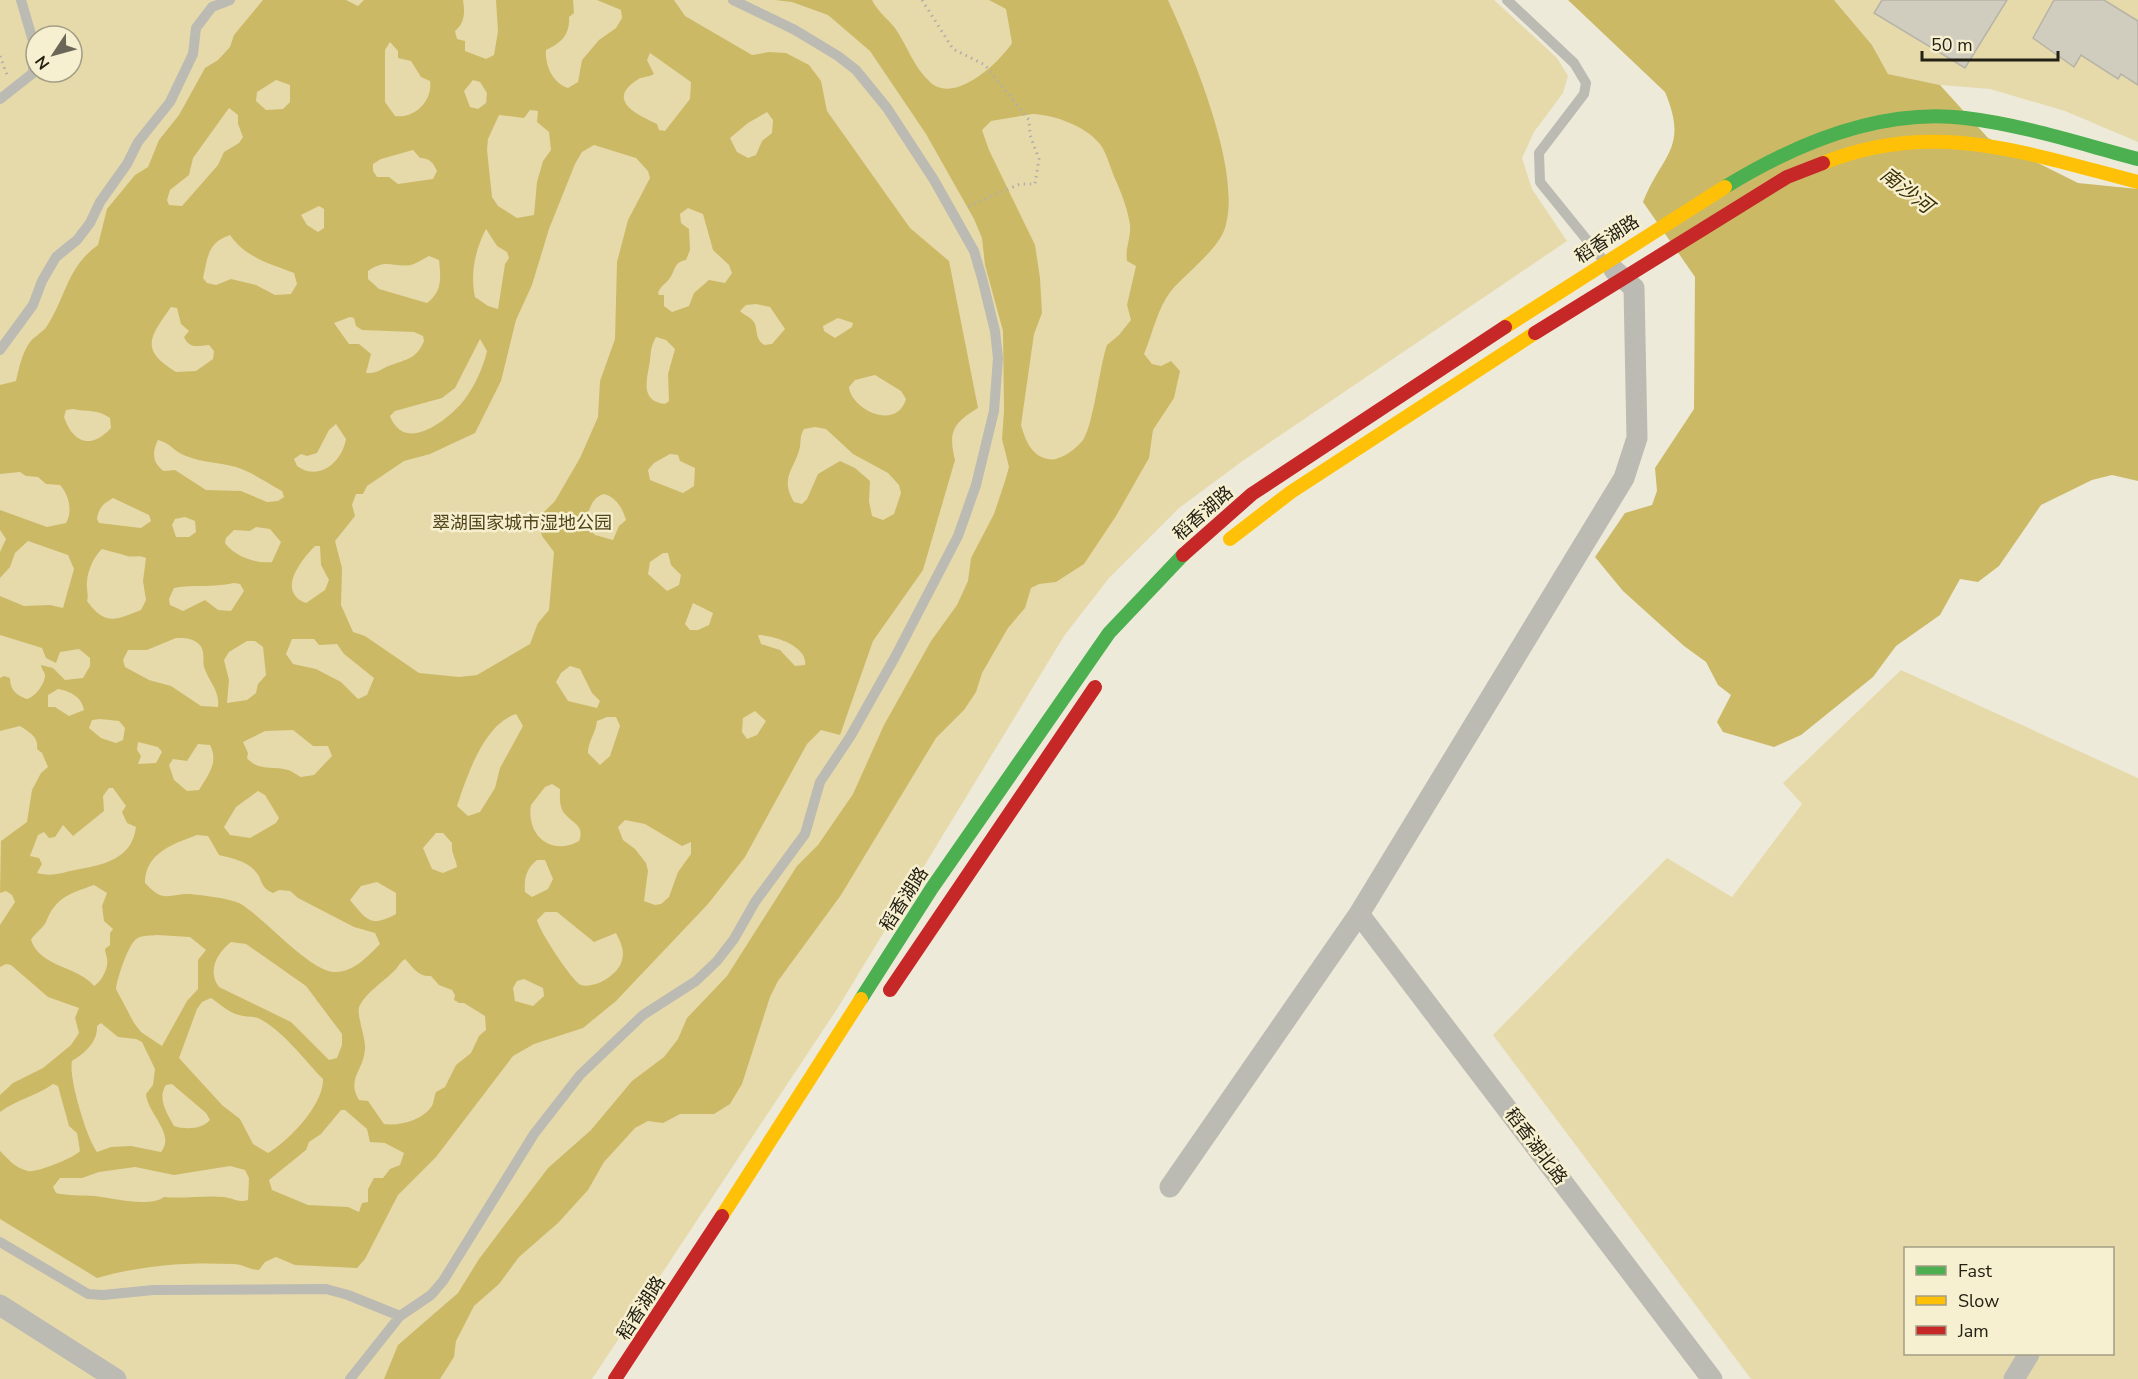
<svg xmlns="http://www.w3.org/2000/svg" width="2138" height="1379" viewBox="0 0 2138 1379" font-family="'Nunito Sans','Noto Sans SC',sans-serif">
<style>
.green{fill:#e6daab;fill-rule:evenodd}
.water{fill:#ccb966;fill-rule:evenodd}
.building{fill:#d0cdbf;stroke:#b6b4a6;stroke-width:1.5}
.lines{fill:none;stroke-linecap:round;stroke-linejoin:round}
.path{stroke:#b1afa8;stroke-width:3;stroke-dasharray:1.5 4.5;stroke-linecap:butt}
.lane{stroke:#bbbab3;stroke-width:10}
.street{stroke:#bbbab3;stroke-width:21}
.fast{stroke:#4caf50;stroke-width:14}
.slow{stroke:#ffc107;stroke-width:14}
.jam{stroke:#c62828;stroke-width:14}
.labels{text-anchor:middle;stroke-width:5;stroke-linejoin:round;paint-order:stroke}
.street-label{font-size:18px;fill:#232014;stroke:#f7f0d0}
.park-label{font-size:18px;fill:#51461a;stroke:#f7f0d0}
.water-label{font-size:20px;font-style:italic;fill:#382e00;stroke:#f7f0d0}
</style>
<rect width="100%" height="100%" fill="#eeead9"/>
<!-- green -->
<path class="green" d="M0 0H1494L1557 58 1568 76 1563 93 1534 132 1522 158 1532 189 1567 241 1244 460 1179 508 1109 578 1064 636 839 1006 592 1379H0ZM36 36H72V72H36Z
M1834 0H2138V142L2065 111 1990 89 1940 85 1888 74 1872 45Z
M1901 670 2138 778V1379H1751L1493 1035 1667 858 1732 897 1802 804 1783 783ZM1906 1248H2112V1354H1906Z"/>
<!-- water -->
<path class="water" d="M263 0H346L358 6 364 0H463C465 12 465 23 455 31L457 39 465 41V51L486 59 494 55 498 31 496 0H573L574 13 569 17C570 35 561 43 546 50 545 66 553 83 568 88L578 82 582 60 599 40 616 28 622 18 621 10 597 0H674L685 16 752 55 769 52 786 53 809 65 821 81 827 111 910 228 949 261 978 408C953 423 948 432 955 460L923 570 873 641 840 735 821 730 807 744 745 857 708 904 616 1001 583 1028 534 1044 513 1056 436 1157 398 1195 365 1259 357 1268 295 1265 276 1257 265 1262 259 1270C249 1270 243 1264 233 1264 186 1262 142 1265 97 1278L0 1219V1151C8 1159 15 1168 28 1171 36 1173 74 1158 80 1151L77 1133 69 1126 58 1086 53 1084C36 1096 16 1100 0 1112V1095L13 1083 43 1068 71 1045 79 1033 75 1018 79 1008 48 997 11 965 6 964 0 967V925L15 902 12 895 6 891 0 893 1 841 27 822 32 790 41 773 48 767 42 753 37 749C39 737 29 732 20 726L0 731V678L4 676 10 678C10 690 16 695 27 699 35 697 45 684 45 675 44 671 41 668 41 665L53 668 65 680 83 678 90 666V658L79 649 60 652 56 663 46 658 42 648 0 635V596L24 606 50 605 63 608 74 569 68 555 28 541 15 553 10 567 0 578V552L6 539 0 530V510L47 527 66 523C73 511 69 495 60 485L46 484 38 477 26 476 20 472 0 474V385L16 381C19 368 22 353 30 342 35 336 43 332 47 326 66 297 67 267 98 245L107 209 135 175 148 167 159 140 179 115 205 68 218 60 230 47 234 35ZM390 42 398 51V58L411 61 421 77 430 81C433 101 414 119 395 116L385 102V50ZM650 53 691 82 690 99 665 131 659 130 657 124C639 115 605 101 637 80 642 76 648 78 654 74L647 60ZM276 80 290 85V102L283 109 266 110 256 101 257 92ZM473 80 480 82 487 93 486 103 478 109 470 107 464 91ZM229 108 238 115V124L243 137 239 143 224 152 218 165 182 206 169 205 167 200 170 190 189 175 193 158ZM530 110 538 111 537 122 549 132 551 150 543 161 537 182 534 215 517 218 498 206 492 197 487 150 488 139 499 115 524 118ZM767 112 773 120 772 133 762 141 756 155 748 158 737 152 730 138 748 123ZM594 145 636 158 648 171 650 178 628 220 617 262 615 339 600 381 598 417 580 458 555 501 537 519 542 536 554 552 549 610 538 623 530 644 477 675 459 677 419 673 365 636 353 632 341 605 342 568 335 541 355 516 352 505 356 494H363L367 486 404 461 430 454 475 433 501 381 516 320 532 285 549 229 575 164 582 152ZM413 150 420 158C430 158 433 163 437 171L433 179 398 184 389 177H377L373 171V164L381 159ZM319 206 324 209V228L318 232 307 225 301 215ZM688 208 703 214 713 250 729 265 732 273 725 283 709 280 694 293 689 306 672 312 664 306V295H659L658 293C661 285 666 284 670 278 676 269 674 262 686 260L690 250 689 229 681 223 680 214ZM486 229 497 246 507 252 509 258 505 264 498 309 488 306 475 297C470 274 475 250 486 229ZM230 235C246 258 269 263 294 273L297 284 291 294 275 295 256 285 231 279 216 285 207 283 203 278C208 257 207 243 230 235ZM429 256 439 260C441 279 442 292 427 303L379 289 368 279V271C387 258 392 268 411 265 417 263 423 259 429 256ZM756 304 770 307 785 329 772 344 764 345C755 338 758 333 755 324 752 317 745 316 740 311L746 305ZM171 307 177 308 181 324 189 331 184 337C189 349 198 346 209 345L214 351 213 359 196 371 176 372C138 349 151 336 171 307ZM350 317 354 318 356 326 362 330 414 332 423 336 424 341C417 357 409 359 394 364 383 367 379 374 366 373L371 354 359 344H349L334 323ZM838 318 853 323 852 327 835 338 824 331 823 326ZM656 337 666 340 675 349 668 374 669 401 665 404C638 401 648 377 650 360 651 351 651 346 656 337ZM480 339 487 351C483 369 472 392 460 405 442 424 404 452 390 416L395 411 442 398 455 388ZM875 375 901 391 906 399C896 432 851 409 849 387L855 380ZM73 409C87 412 98 409 110 418L111 428C91 450 73 443 64 417L66 410ZM336 424 346 439C342 462 319 482 297 466L294 459 301 454 307 456 317 453 329 430ZM815 427 826 429 853 454 888 473 899 485 901 493 894 514 883 520 872 516 869 501 870 481 855 468 840 461 818 474 807 499 802 504 794 502C779 477 795 469 800 447 801 439 800 436 804 429ZM158 440C171 443 174 452 186 456 203 463 219 462 236 467 252 472 267 483 282 491L284 497 278 501 267 502 241 491 206 490 175 470 164 471C152 463 152 452 158 440ZM670 454 678 455 680 461 695 468 694 486 683 493 650 480 648 470 654 463ZM604 494C616 497 623 509 626 520L619 526 613 540 595 535 590 530 592 519 588 513C592 503 594 497 604 494ZM113 498 149 515 151 521 141 528 99 523 97 519C99 507 103 504 113 498ZM185 517 195 521 196 532 189 537H176L172 525 175 519ZM256 527 270 529 281 542 272 562C256 564 234 556 225 543L226 538 234 530 250 531ZM315 546H320L321 565 329 580 325 590 306 603C276 592 301 560 315 546ZM102 549C112 552 118 553 127 556 135 558 138 554 146 558L143 581 146 600 141 610C116 620 105 626 87 601 89 594 86 589 87 581 88 570 94 556 102 549ZM663 553H668L671 565 681 575 679 585 667 591 648 574 650 562ZM234 583 240 584 244 591 231 611 218 610 205 600 183 611 170 605 169 599 174 588C196 584 212 588 234 583ZM693 603 713 613 709 625 698 630H690L685 624ZM758 635C773 635 808 646 805 665L795 666 780 650 761 644ZM176 638C185 638 192 638 199 644 206 652 202 659 204 667 209 682 220 691 218 707L201 706 171 686 149 680 125 667 123 660 128 650H147ZM292 639H314L319 645 337 644 344 654 374 678 367 695 358 699 341 682 316 669 293 664 286 654ZM247 641H255L263 647 266 675 258 684 256 693 247 700 227 703 229 680 224 660 229 652ZM570 666 580 669 592 693 600 701 597 708 568 701 556 682 561 673ZM58 689C70 691 82 697 84 710L69 716 55 707H48V695ZM755 711 766 721 757 735 747 739 742 732 743 718ZM516 714 523 726 500 768 495 788 480 812 468 816 457 806C467 776 484 724 516 714ZM607 717H616L620 726 610 756 600 765 588 753C588 741 596 733 597 721ZM100 719 119 721 125 728 123 740 116 743 101 738 89 728 92 720ZM293 730 313 746H328L332 756 314 775 301 777C297 775 292 771 288 770 273 765 259 772 247 758L248 753 243 742 265 731ZM138 742 158 747 162 752 156 763 138 764 141 756 137 750ZM198 744 210 745C219 763 208 775 199 790L187 791 174 780 169 765 173 759 187 761ZM552 784 560 789C560 797 559 806 564 813 573 824 585 825 579 841 551 857 526 835 531 805L545 787ZM109 788H113L126 806 122 812 127 823 136 827C132 860 102 865 75 870 60 873 52 877 37 873L42 864 39 858 30 856 38 835 44 832 49 838 55 837 63 825 73 836 104 811 103 796ZM258 791 265 795 279 818 276 823 250 838 230 835 224 827 236 807ZM625 820 645 824 682 846 691 842V854L678 872 669 897 661 904 655 905 644 901 648 871 646 863 635 849 623 840 618 827ZM436 833H443L452 843C451 854 456 858 457 867L443 873 432 869 423 848ZM197 835 208 836 219 855C231 858 247 861 255 871 264 880 258 886 273 893L279 890 290 891 298 898 354 927 375 933 380 944C368 956 353 973 334 972 308 970 263 916 239 903 233 899 191 893 185 894 164 896 162 901 145 883 145 853 173 844 197 835ZM537 860H545L553 879 548 889 532 897 525 892C524 878 526 869 537 860ZM377 882 396 893V914C370 928 367 920 350 900L361 886ZM94 885 107 893 102 906 104 921 113 929 110 933V945L105 949C105 953 107 956 107 959 109 968 101 982 94 986 78 966 41 968 31 940 34 934 43 928 46 922 56 897 69 894 94 885ZM545 912H557L594 942 616 933C620 941 625 950 622 960 619 974 596 989 581 985 573 982 539 931 537 920ZM157 935 190 937 206 950 198 960V989L187 1001 162 1046 141 1032 134 1023 116 989C117 979 129 941 138 938 143 935 151 936 157 935ZM231 942 246 944 306 986 342 1034V1045L337 1058 329 1060 291 1022 219 987C207 971 217 953 231 942ZM405 959C413 967 418 977 431 976L439 985 452 990 455 995 454 1000 459 1003H464L485 1016 486 1030 479 1036 471 1053 456 1065 445 1087 436 1092C434 1096 434 1102 432 1106 422 1121 399 1126 384 1124L368 1101 359 1100C346 1079 364 1070 365 1049 366 1037 355 1013 360 1005 368 991 382 983 393 972 398 968 399 963 405 959ZM524 979 543 988 544 996 533 1006 515 1001 513 988 517 981ZM211 998C220 1004 228 1012 239 1015 245 1017 252 1016 258 1018 284 1031 303 1059 323 1079 324 1104 289 1141 268 1153L253 1144 240 1119 222 1105 179 1058 197 1009 202 1002ZM101 1023 118 1037 136 1039 142 1042 155 1069 153 1085 146 1094C147 1113 176 1134 161 1152L131 1146 111 1147 97 1152C87 1139 68 1077 72 1061 84 1054 98 1042 97 1026ZM172 1084 206 1113 210 1120C202 1129 186 1130 174 1126 167 1114 157 1098 166 1085ZM341 1110H345L367 1129 370 1142 385 1143 404 1153 400 1165 390 1169 383 1178H374L368 1189V1202L362 1203 359 1212 348 1207 308 1205 272 1190 269 1180 306 1150 309 1142 321 1134ZM230 1166 245 1170 249 1178 248 1200C238 1203 233 1198 224 1197 204 1195 184 1199 164 1197 149 1208 113 1198 95 1196 82 1195 68 1196 56 1193L53 1187 60 1178H82L99 1172 135 1167 174 1175Z
M775 0H872C878 12 887 18 895 28 907 45 914 68 930 82 954 105 999 63 1012 43L1006 9 989 0H1168C1192 53 1243 172 1225 228 1218 250 1186 273 1171 291 1157 309 1153 333 1144 354L1152 364 1161 366 1171 361 1180 371 1174 398 1153 430 1149 458 1116 516 1084 564 1056 582 1039 584 1031 588 1025 608 1008 628 982 673 976 692 964 710 936 738 841 895 778 981 770 997 742 1084 730 1104 714 1114H680L663 1123 648 1121 635 1128 604 1162 588 1190 558 1223 519 1257 499 1284 474 1306 456 1341 454 1357 440 1379H384L398 1345 458 1293 479 1259 548 1168 591 1130 632 1081 664 1057 678 1039 687 1018 727 976 797 866 818 845 853 794 884 725 931 641 957 605 968 581 971 558 994 514 1005 481 1009 467 1002 439 1004 411 1003 331 985 265 982 238 974 219 926 134 870 51 828 15 792 2ZM1033 114C1055 115 1089 127 1102 147 1108 157 1111 170 1116 181 1122 194 1128 211 1130 225 1131 238 1125 248 1127 261L1136 266 1127 305 1131 320 1119 335 1107 345C1099 368 1094 423 1083 440 1076 449 1059 462 1048 459 1031 456 1025 439 1021 425L1034 334 1042 313 1040 278 1035 245 989 150 982 130 991 121Z
M1568 0H1834L1872 45 1888 74 1940 85 1988 138 2078 183 2138 189V481L2112 475 2092 480 2041 505 1999 566 1978 582 1960 579 1940 615 1896 646 1873 677 1801 735 1774 747 1723 732 1717 722 1731 695 1718 685 1706 662 1684 646 1623 591 1595 557 1625 513 1652 505 1657 491 1655 468 1694 409 1695 277 1643 202C1662 154 1689 149 1665 92Z"/>
<!-- building -->
<path class="building" d="M1882 0H2007L1965 68 1874 13Z
M2054 0H2104L2138 21V85L2121 74 2118 79 2081 55 2074 67 2033 38Z"/>
<g class="lines">
<!-- path -->
<path class="path" d="M922 0 953 49 985 65 1029 120 1030 135 1039 159 1035 184H1020L965 208
M0 56 7 75"/>
<!-- lane -->
<path class="lane" d="M1507 0 1574 63 1586 83 1584 94 1539 153 1540 182 1604 261
M0 99 33 73V41L21 0
M0 350 33 305 42 281 56 257 77 240 90 223 100 202 127 164 138 142 170 102 193 54 196 28 212 7 230 0
M0 1242 88 1294 103 1295 153 1290 326 1289 348 1295 400 1316
M350 1379 400 1316 431 1295 443 1281 534 1134 580 1075 643 1015 696 981 717 961 734 939 755 902 805 834 820 782 850 737 895 657 958 536 976 485 994 411 998 358 995 331 982 278 974 251 934 180 887 108 856 70 838 56 795 30 733 0"/>
<!-- street -->
<path class="street" d="M1359 914 1712 1379
M1170 1187 1359 914 1624 478 1637 438 1634 288 1614 270
M0 1305 116 1379
M2014 1379 2029 1354"/>
<!-- fast -->
<path class="fast" d="M1725 187C1795 144 1881 108 1965 118 2024 125 2081 144 2138 159
M861 999 932 888 1109 633 1183 555"/>
<!-- slow -->
<path class="slow" d="M1823 163C1935 118 2028 154 2138 182
M1505 327 1725 187
M1230 539 1291 492 1535 333
M722 1216 861 999"/>
<!-- jam -->
<path class="jam" d="M1535 333 1787 177 1823 163
M1183 555 1252 494 1505 327
M890 990 1095 687
M615 1379 722 1216"/>
</g>
<g class="labels">
<!-- street labels -->
<g class="street-label">
<text transform="translate(1607 239) rotate(-33)" y="6">稻香湖路</text>
<text transform="translate(1203 513) rotate(-41)" y="6">稻香湖路</text>
<text transform="translate(904 899) rotate(-57)" y="6">稻香湖路</text>
<text transform="translate(1536 1146) rotate(53)" y="6">稻香湖北路</text>
<text transform="translate(641 1308) rotate(-57)" y="6">稻香湖路</text>
</g>
<!-- park labels -->
<g class="park-label">
<text x="522" y="529">翠湖国家城市湿地公园</text>
</g>
<!-- water labels -->
<g class="water-label">
<text transform="translate(1907 190) rotate(38)" y="7">南沙河</text>
</g>
</g>
<!-- legend -->
<rect x="1904" y="1247" width="210" height="108" fill="#f7f0d0" stroke="#a29d85" stroke-width="1.5"/>
<rect x="1916" y="1266" width="30" height="9" fill="#4caf50" stroke="#a29d85" stroke-width="1.5"/>
<text x="1958" y="1277" font-size="18" fill="#232014">Fast</text>
<rect x="1916" y="1296" width="30" height="9" fill="#ffc107" stroke="#a29d85" stroke-width="1.5"/>
<text x="1958" y="1307" font-size="18" fill="#232014">Slow</text>
<rect x="1916" y="1326" width="30" height="9" fill="#c62828" stroke="#a29d85" stroke-width="1.5"/>
<text x="1958" y="1337" font-size="18" fill="#232014">Jam</text>
<!-- north arrow -->
<g transform="translate(54 54) rotate(234)"><circle r="28" fill="#f7f0d0" stroke="#a29d85" stroke-width="1.5"/>
<path d="M0-4.5L10 22L0 15L-10 22Z" fill="#6a6759"/>
<text y="-9" font-size="16" font-weight="bold" text-anchor="middle" fill="#232014">N</text>
</g>
<!-- scale -->
<path d="M1922 51v9h136v-9" fill="none" stroke="#232014" stroke-width="3"/>
<text x="1931" y="51" font-size="18" fill="#232014" stroke="#f7f0d0" stroke-width="4.5" paint-order="stroke">50 m</text>
</svg>
